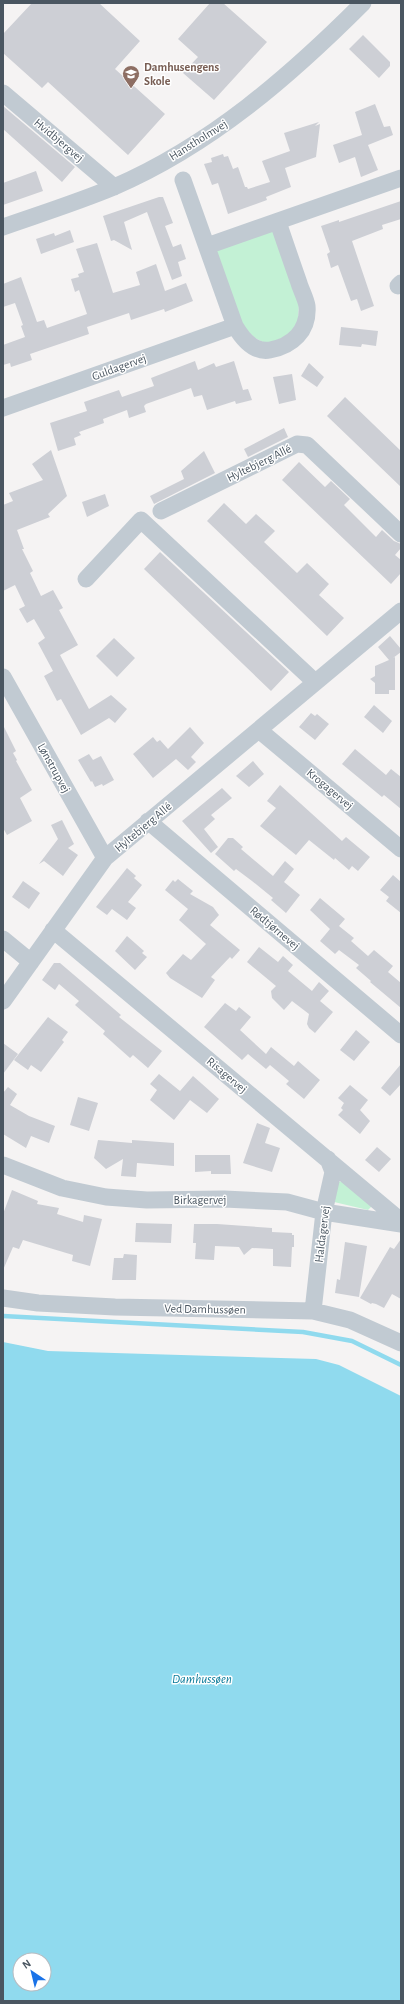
<svg xmlns="http://www.w3.org/2000/svg" width="404" height="2004" viewBox="0 0 404 2004" font-family="'Alegreya Sans',sans-serif">
<style>
.green{fill:#c3f1d5}
.water{fill:#90daee;fill-rule:evenodd}
.lines{fill:none;stroke-linecap:round;stroke-linejoin:round}
.stream{stroke:#90daee;stroke-width:4.5}
.building{fill:#cdcfd5}
.street{stroke:#c1cad2;stroke-width:17}
.labels{text-anchor:middle;stroke-width:3;stroke-linejoin:round;paint-order:stroke}
.education-label{font-size:12px;font-weight:bold;fill:#785e54;stroke:#fff;text-anchor:start}
.street-label{font-size:12px;fill:#4a5661;stroke:#fff}
.water-label{font-size:13px;font-style:italic;fill:#0c7c9b;stroke:#fff}
</style>
<rect width="100%" height="100%" fill="#f5f3f3"/>
<!-- green -->
<path class="green" d="M273 230 299 304 298 321 290 334 271 343 263 342 255 338 242 326 216 251Z
M343 1181 372 1206 368 1210 334 1202 338 1182Z"/>
<!-- water -->
<path class="water" d="M3 1342 48 1351 316 1359 339 1365 401 1396V2001H3ZM20 1960H44V1984H20Z"/>
<g class="lines">
<!-- stream -->
<path class="stream" d="M3 1316 303 1332 352 1341 401 1365"/>
</g>
<!-- building -->
<path class="building" d="M32 3H99L140 41 115 69 165 114 128 155 48 82 42 88 3 53V34Z
M210 3H223L267 42 214 100 183 73 198 57 178 39Z
M363 35 390 62V66L379 78 349 49Z
M375 104 384 127 390 126 393 135 368 145 378 170 361 177 355 157 339 163 333 145 362 135 355 112Z
M3 106 75 167 62 182 3 129Z
M319 122 315 126 320 124 316 157 285 168 291 187 266 197 267 200 228 214 218 183 212 185 204 164 212 162 211 158 223 154 224 157 228 156 233 169 238 167 245 187H247L248 189 270 182 262 161 290 151 284 133Z
M36 171 43 191 3 205V183Z
M159 197H163L173 223 165 226 173 247 181 244 186 259 178 262 182 276 172 280 147 212 124 222 132 250 114 240 111 241 103 216Z
M401 201V219L382 225 383 229 352 241 374 306 361 311 357 299 351 301 338 265 331 268 327 254 330 252 321 226 339 220V222Z
M70 230 74 242 41 254 36 239 54 233 55 236Z
M97 243 113 293 140 285 136 272 156 264 165 291 186 283 193 301 165 312 164 309 131 320 129 313 87 327 89 334 30 354 32 360 11 367 10 363 3 365V345L25 337 21 326 23 325 15 303 3 307V284L21 277 37 322 44 320 47 328 87 314 79 290 75 292 71 279 79 277 78 274 84 272 76 249Z
M341 327 378 331 376 346 362 344 361 347 339 345Z
M195 361 198 370 214 363 216 367 234 361 243 390 248 389 252 400 236 404 235 401 207 410 202 395 194 397 191 388 146 404 144 406 146 412 129 418 127 410 103 419 104 423 79 432 81 435 74 438 76 445 58 451 50 423 87 411 84 402 119 390 122 397 154 386 151 378Z
M309 363 324 377 317 387 301 376Z
M292 374 296 400 279 404 273 377Z
M345 397 401 451V487L327 416Z
M284 428 288 437 248 457 244 449Z
M51 450 67 496 48 514 50 517 17 530 24 549H22L33 571 30 573 41 596 53 590 63 608 59 610 78 645 60 655 89 709 111 695 127 709 115 723 109 718 81 735 61 699 57 701 44 676 53 671 38 643 45 638 34 619 27 623 19 609 25 606 15 585 3 591V505L13 501 9 493 43 480 32 464Z
M204 451 215 473 154 504 150 496 184 479 181 471Z
M299 462 325 487 331 481 350 499 344 505 376 537 382 530 394 541 401 544V548L395 555 401 560V573L391 584 282 480Z
M105 494 109 506 87 517 82 502Z
M224 503 246 524 256 514 275 531 264 542 297 573 307 563 329 584 319 595 344 618 327 636 207 521Z
M160 552 289 672 271 691 144 569Z
M390 636 401 649V652L393 658 395 657V690H389V694H375V683L370 679 375 676V666L389 660 378 647Z
M114 638 135 658 117 677 96 656Z
M374 705 392 721 383 733 364 717Z
M311 713 315 716 317 714 329 724 315 740 299 727Z
M3 725 16 751 13 753 17 760 16 761 32 790 20 798 32 821 7 835 3 828Z
M190 727 204 743 191 757 196 762 188 770 176 759 153 778 133 754 153 737 157 742 160 740 168 749Z
M355 749 386 775 391 769 401 777V809L384 795 382 797 342 764Z
M89 754 93 760 101 756 114 780 103 786 102 784 95 787 92 781 91 782 78 760Z
M253 761 264 774 249 787 236 776Z
M280 785 342 841 346 837 370 857 358 871 352 866 349 870 335 858 334 860 309 840 296 855 260 826 276 808 267 801Z
M222 788 232 798 211 815 215 819 204 829 218 847 211 853 182 821Z
M62 820 74 844 68 848 78 855 63 876 44 861 39 864 58 839 51 825Z
M228 838H233L243 847 241 849 273 876 285 861 294 869 284 882 300 895 286 913 271 900 273 898 252 881 236 869 234 871 215 854Z
M127 868 136 876 134 878 142 885 128 902 136 908 127 920 112 909 107 915 96 907Z
M393 875 401 882V913L386 901 389 897 380 890Z
M178 879 193 891 190 894 213 907 219 915 210 925 240 950 232 959 230 957 211 977 215 980 202 998 170 978 166 973 183 954 191 960 206 944 179 920 188 909 165 890 173 880 175 882Z
M23 881 40 893 29 909 12 897Z
M320 898 345 919 339 926 354 938 351 941 368 956 374 950 393 966 388 972 401 983V1008L370 982 371 981 356 968 359 965 339 950 335 954 320 941 330 929 310 910Z
M127 936 144 951 142 953 147 957 135 970 115 951Z
M259 947 278 962 283 956 293 965 288 971 312 991 319 982 329 991 320 1001 333 1012 315 1033 309 1028 307 1024 309 1014 292 1001 284 1010 272 998 271 991 276 986 247 962Z
M54 963H60L121 1015 119 1017 162 1051 148 1068 133 1055 130 1058 103 1034 105 1031 75 1005 79 1001 59 984 55 990 42 980Z
M225 1003 236 1011 239 1007 251 1017 240 1030 266 1054 271 1047 294 1066 298 1061 320 1080 304 1099 286 1084 289 1081 270 1065 266 1069 248 1054 242 1060 204 1027Z
M48 1017 68 1032 62 1040 64 1042 41 1072 31 1065 28 1070 14 1060Z
M356 1030 370 1042 354 1061 340 1050Z
M3 1043 18 1054 3 1074Z
M401 1064V1084L390 1096 381 1088Z
M159 1074 180 1091 193 1076 219 1099 207 1113 190 1100 174 1120 150 1100 157 1090 150 1084Z
M350 1085 368 1100 360 1110 370 1121 360 1134 338 1115 343 1110 341 1108 344 1103 338 1098Z
M8 1087 17 1094 10 1105 29 1116 55 1126 49 1143 31 1136 26 1148 3 1134V1093Z
M78 1097 98 1103 89 1131 70 1125Z
M257 1123 270 1128 265 1143 280 1148 272 1172 243 1163Z
M98 1140 132 1143V1140L174 1143V1166L137 1163 136 1177 121 1176 123 1159 106 1169 94 1158Z
M377 1147 391 1159 379 1172 365 1160Z
M195 1155H230L231 1174H211V1171L195 1172Z
M12 1190 38 1201 37 1204 59 1208 57 1214 83 1222 84 1215 102 1219 90 1266 72 1261 73 1255 23 1240 19 1249 13 1247 3 1270V1214Z
M136 1223 172 1224 171 1243 135 1242Z
M194 1224H217L272 1228V1232L292 1233V1235H294V1247H292L291 1267 273 1266V1249L252 1248 244 1255 239 1247 215 1246 214 1260 195 1259 196 1243H193Z
M401 1239V1299L392 1294 384 1308 376 1304 372 1303 371 1304 360 1298 390 1247 394 1249Z
M345 1242 367 1246 359 1297 335 1293 337 1279 340 1280Z
M124 1254 137 1255 136 1280H112L114 1258H123Z"/>
<g class="lines">
<!-- street -->
<path class="street" d="M3 93 114 187
M183 180 235 326C242 338 253 353 270 350 292 346 309 331 307 306 306 299 301 290 299 283 292 263 285 243 278 222
M3 227C40 214 78 202 114 187 211 145 290 76 363 3
M207 246 401 178
M398 286 401 283
M3 408 235 326
M161 511 297 444 307 445 401 534
M86 579 141 520 315 682
M3 677 105 858
M259 730 401 849
M148 821 401 1035
M53 930 401 1221
M3 939 31 962
M3 1001 105 858 401 611
M3 1165 62 1188 106 1197 147 1200 224 1199 287 1202 324 1212 401 1224
M3 1298 38 1303 115 1307 313 1311 350 1320 401 1343
M313 1311 324 1212 333 1172 328 1159"/>
</g>
<!-- icons -->
<defs>
<symbol id="school-pin" viewBox="-11 -11 22 30"><path d="M0 17L-7.5 6A9.5 9.5 0 1 1 7.5 6Z" fill="#8d6e63" stroke="#fff"/><path d="M0-5L7-2L0 1L-7-2ZM-4 1L0 2.5L4 1V4Q0 6-4 4Z" fill="#fff"/></symbol>
</defs>
<g fill-rule="evenodd">
<use href="#school-pin" x="121" y="64" width="20" height="27"/>
</g>
<g class="labels">
<!-- education labels -->
<g class="education-label">
<text x="144" y="71">Damhusengens<tspan x="144" dy="14">Skole</tspan></text>
</g>
<!-- street labels -->
<g class="street-label">
<text transform="translate(59 140) rotate(40)" y="4">Hvidbjergvej</text>
<text transform="translate(198 140) rotate(-32)" y="4">Hanstholmvej</text>
<text transform="translate(119 367) rotate(-20)" y="4">Guldagervej</text>
<text transform="translate(259 463) rotate(-26)" y="4">Hyltebjerg Allé</text>
<text transform="translate(54 768) rotate(61)" y="4">Lønstrupvej</text>
<text transform="translate(330 789) rotate(40)" y="4">Krogagervej</text>
<text transform="translate(143 827) rotate(-40)" y="4">Hyltebjerg Allé</text>
<text transform="translate(275 928) rotate(40)" y="4">Rødtjørnevej</text>
<text transform="translate(227 1075) rotate(40)" y="4">Risagervej</text>
<text x="200" y="1204">Birkagervej</text>
<text transform="translate(322 1234) rotate(-83)" y="4">Haldagervej</text>
<text transform="translate(205 1309) rotate(1)" y="4">Ved Damhussøen</text>
</g>
<!-- water labels -->
<g class="water-label">
<text x="202" y="1683">Damhussøen</text>
</g>
</g>
<!-- border -->
<rect width="404" height="2004" fill="none" stroke="#4a5661" stroke-width="8"/>
<!-- north arrow -->
<g transform="translate(32 1972) rotate(325)"><circle r="19" fill="#ffffff" stroke="#b7bbc0"/>
<path d="M0-3L7 15L0 10L-7 15Z" fill="#1a73e8"/>
<text y="-6" font-size="11" font-weight="bold" text-anchor="middle" fill="#4a5661">N</text>
</g>
</svg>
